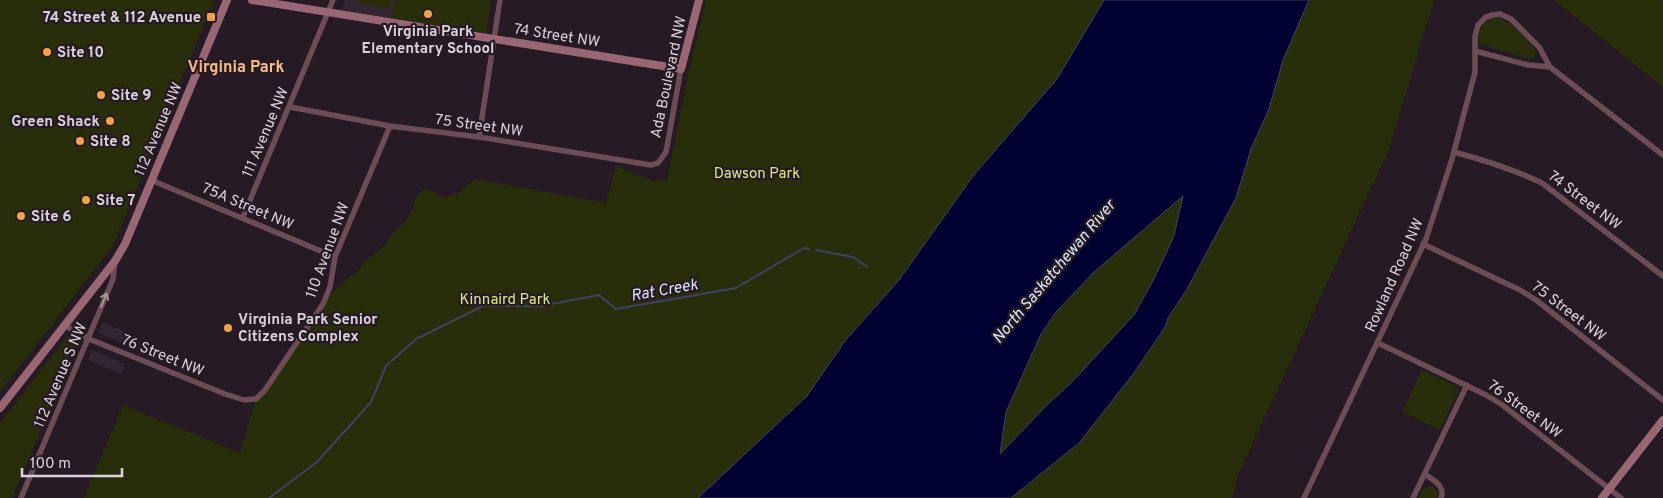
<svg xmlns="http://www.w3.org/2000/svg" width="1663" height="498" viewBox="0 0 1663 498" font-family="Overpass,sans-serif">
<style>
.built{fill:#342532}
.green{fill:#292e0a}
.water{fill:#000131;stroke:#414063;fill-rule:evenodd}
.lines{fill:none;stroke-linecap:round;stroke-linejoin:round}
.stream{stroke:#414063;stroke-width:2}
.street{stroke:#6d4d55;stroke-width:5.5}
.secondary{stroke:#996673;stroke-width:8}
.oneway{stroke:#a9969e}
.poi-dot{fill:#f6a247;stroke:#261b25;stroke-width:2}
.labels{text-anchor:middle;stroke-width:4.5;stroke-linejoin:round;paint-order:stroke}
.poi-label{font-size:15px;font-weight:bold;fill:#dad2d9;stroke:#261b25;text-anchor:start}
.street-label{font-size:15px;fill:#dad2d9;stroke:#261b25}
.park-label{font-size:15px;fill:#d9e981;stroke:#261b25}
.neighbourhood-label{font-size:16px;font-weight:bold;fill:#f8bd84;stroke:#261b25}
.water-label{font-size:16px;font-style:italic;fill:#dae5f6;stroke:#261b25}
</style>
<rect width="100%" height="100%" fill="#261b25"/>
<!-- built -->
<path class="built" d="M345 0H491L486 33 342 10Z
M102 322 138 337 134 348 98 333Z
M92 350 125 364 121 374 88 360Z"/>
<!-- green -->
<path class="green" d="M0 0H214L113 246 0 392Z
M360 0H392L390 9 359 4Z
M395 0H491L486 33 391 18Z
M706 0H1104L1057 79 973 176 899 280 845 341 807 396 698 498H84L123 405 240 453 256 399 323 304 343 282 361 269 363 263 383 247 394 231 404 224 412 210 417 196 423 190H430L444 198 460 192 474 179 606 203 616 166 652 181 667 180 689 70Z
M1309 0H1434L1389 149 1238 475 1232 498H1011L1079 443 1134 373 1165 327 1168 318 1186 291 1236 198 1251 149 1269 109 1283 60Z
M1554 0H1661L1663 2V87Z
M1492 18C1511 17 1525 38 1536 51L1534 58 1530 59 1479 44C1476 32 1482 24 1492 18Z
M1184 195 1174 236 1154 279 1134 315 1071 383 1048 404 1000 455 1006 412 1041 334 1057 311 1094 272Z
M68 336 79 340 12 498H0V423Z
M1422 370 1456 386 1458 392 1440 430 1402 412Z
M1432 486 1438 492 1437 498H1418C1422 491 1423 487 1432 486Z"/>
<!-- water -->
<path class="water" d="M1104 0H1309L1283 60 1269 109 1251 149 1236 198 1186 291 1168 318 1165 327 1134 373 1079 443 1011 498H698L807 396 845 341 899 280 973 176 1057 79ZM1183 196 1174 236 1154 279 1134 315 1071 383 1048 404 1000 454 1006 412 1041 334 1057 311 1094 272Z"/>
<g class="lines">
<!-- stream -->
<path class="stream" d="M816 250 853 257 867 267
M269 498 317 462 371 402 386 366 416 339 483 306H541L599 295 616 309 736 288 804 248 809 249"/>
<!-- street -->
<path class="street" d="M1475 51 1528 65 1550 67
M290 107 390 126 479 137 651 165 658 163 666 152 681 69
M479 137 500 0
M1454 152C1484 160 1513 169 1542 183L1663 276
M151 180 335 257
M243 217 333 0
M1423 244 1520 290 1536 300 1663 400
M64 325 89 339 225 394 244 400 256 399 265 390 323 304 330 287 335 257 390 126
M1378 343 1486 395 1501 404 1621 498
M1425 474C1433 480 1446 486 1441 498
M21 498 113 279 115 261
M1304 498 1426 239 1452 159 1475 72V36L1478 25 1486 17 1493 15 1500 14 1511 19 1539 47 1550 67 1663 155
M1413 498 1467 385"/>
<!-- secondary -->
<path class="secondary" d="M252 0 681 69 699 0
M0 408 115 261 125 244 227 0
M1602 498 1663 420"/>
</g>
<!-- one-way arrows -->
<defs><path id="oneway-shaft" d="M-6 0H5M1.5-3L5.5 0L1.5 3" fill="none" stroke-width="1.6" stroke-linecap="round" stroke-linejoin="round" transform="scale(1.25)"/></defs>
<use class="oneway" href="#oneway-shaft" transform="translate(104 300) rotate(-68)"/>
<!-- markers -->
<g class="poi-dot">
<circle cx="428" cy="14" r="5"/>
<rect x="206" y="12" width="10" height="10" rx="2.5"/>
<circle cx="47" cy="52" r="5"/>
<circle cx="101" cy="95" r="5"/>
<circle cx="110" cy="121" r="5"/>
<circle cx="80" cy="141" r="5"/>
<circle cx="86" cy="200" r="5"/>
<circle cx="21" cy="216" r="5"/>
<circle cx="228" cy="328" r="5"/>
</g>
<g class="labels">
<!-- poi labels -->
<g class="poi-label">
<text x="201" y="22" text-anchor="end">74 Street &amp; 112 Avenue</text>
<text x="428" y="36" text-anchor="middle">Virginia Park<tspan x="428" dy="17">Elementary School</tspan></text>
<text x="57" y="57">Site 10</text>
<text x="111" y="100">Site 9</text>
<text x="100" y="126" text-anchor="end">Green Shack</text>
<text x="90" y="146">Site 8</text>
<text x="96" y="205">Site 7</text>
<text x="31" y="221">Site 6</text>
<text x="238" y="324">Virginia Park Senior<tspan x="238" dy="17">Citizens Complex</tspan></text>
</g>
<!-- street labels -->
<g class="street-label">
<text transform="translate(557 35) rotate(9)" y="5">74 Street NW</text>
<text transform="translate(668 77) rotate(-78)" y="5">Ada Boulevard NW</text>
<text transform="translate(479 125) rotate(8)" y="5">75 Street NW</text>
<text transform="translate(158 129) rotate(-67)" y="5">112 Avenue NW</text>
<text transform="translate(265 132) rotate(-67)" y="5">111 Avenue NW</text>
<text transform="translate(1585 200) rotate(37)" y="5">74 Street NW</text>
<text transform="translate(248 206) rotate(23)" y="5">75A Street NW</text>
<text transform="translate(327 250) rotate(-70)" y="5">110 Avenue NW</text>
<text transform="translate(1394 275) rotate(-66)" y="5">Rowland Road NW</text>
<text transform="translate(1569 311) rotate(37)" y="5">75 Street NW</text>
<text transform="translate(163 355) rotate(22)" y="5">76 Street NW</text>
<text transform="translate(60 375) rotate(-67)" y="5">112 Avenue S NW</text>
<text transform="translate(1525 409) rotate(36)" y="5">76 Street NW</text>
</g>
<!-- park labels -->
<g class="park-label">
<text x="757" y="178">Dawson Park</text>
<text x="505" y="304">Kinnaird Park</text>
</g>
<!-- neighbourhood labels -->
<g class="neighbourhood-label">
<text x="236" y="72">Virginia Park</text>
</g>
<!-- water labels -->
<g class="water-label">
<text transform="translate(1053 271) rotate(-50)" y="6">North Saskatchewan River</text>
<text transform="translate(664 289) rotate(-10)" y="6">Rat Creek</text>
</g>
</g>
<!-- scale -->
<path d="M22 468v8h100v-8" fill="none" stroke="#dad2d9" stroke-width="2.5"/>
<text x="30" y="468" font-size="15" fill="#dad2d9" stroke="#261b25" stroke-width="4" paint-order="stroke">100 m</text>
</svg>
